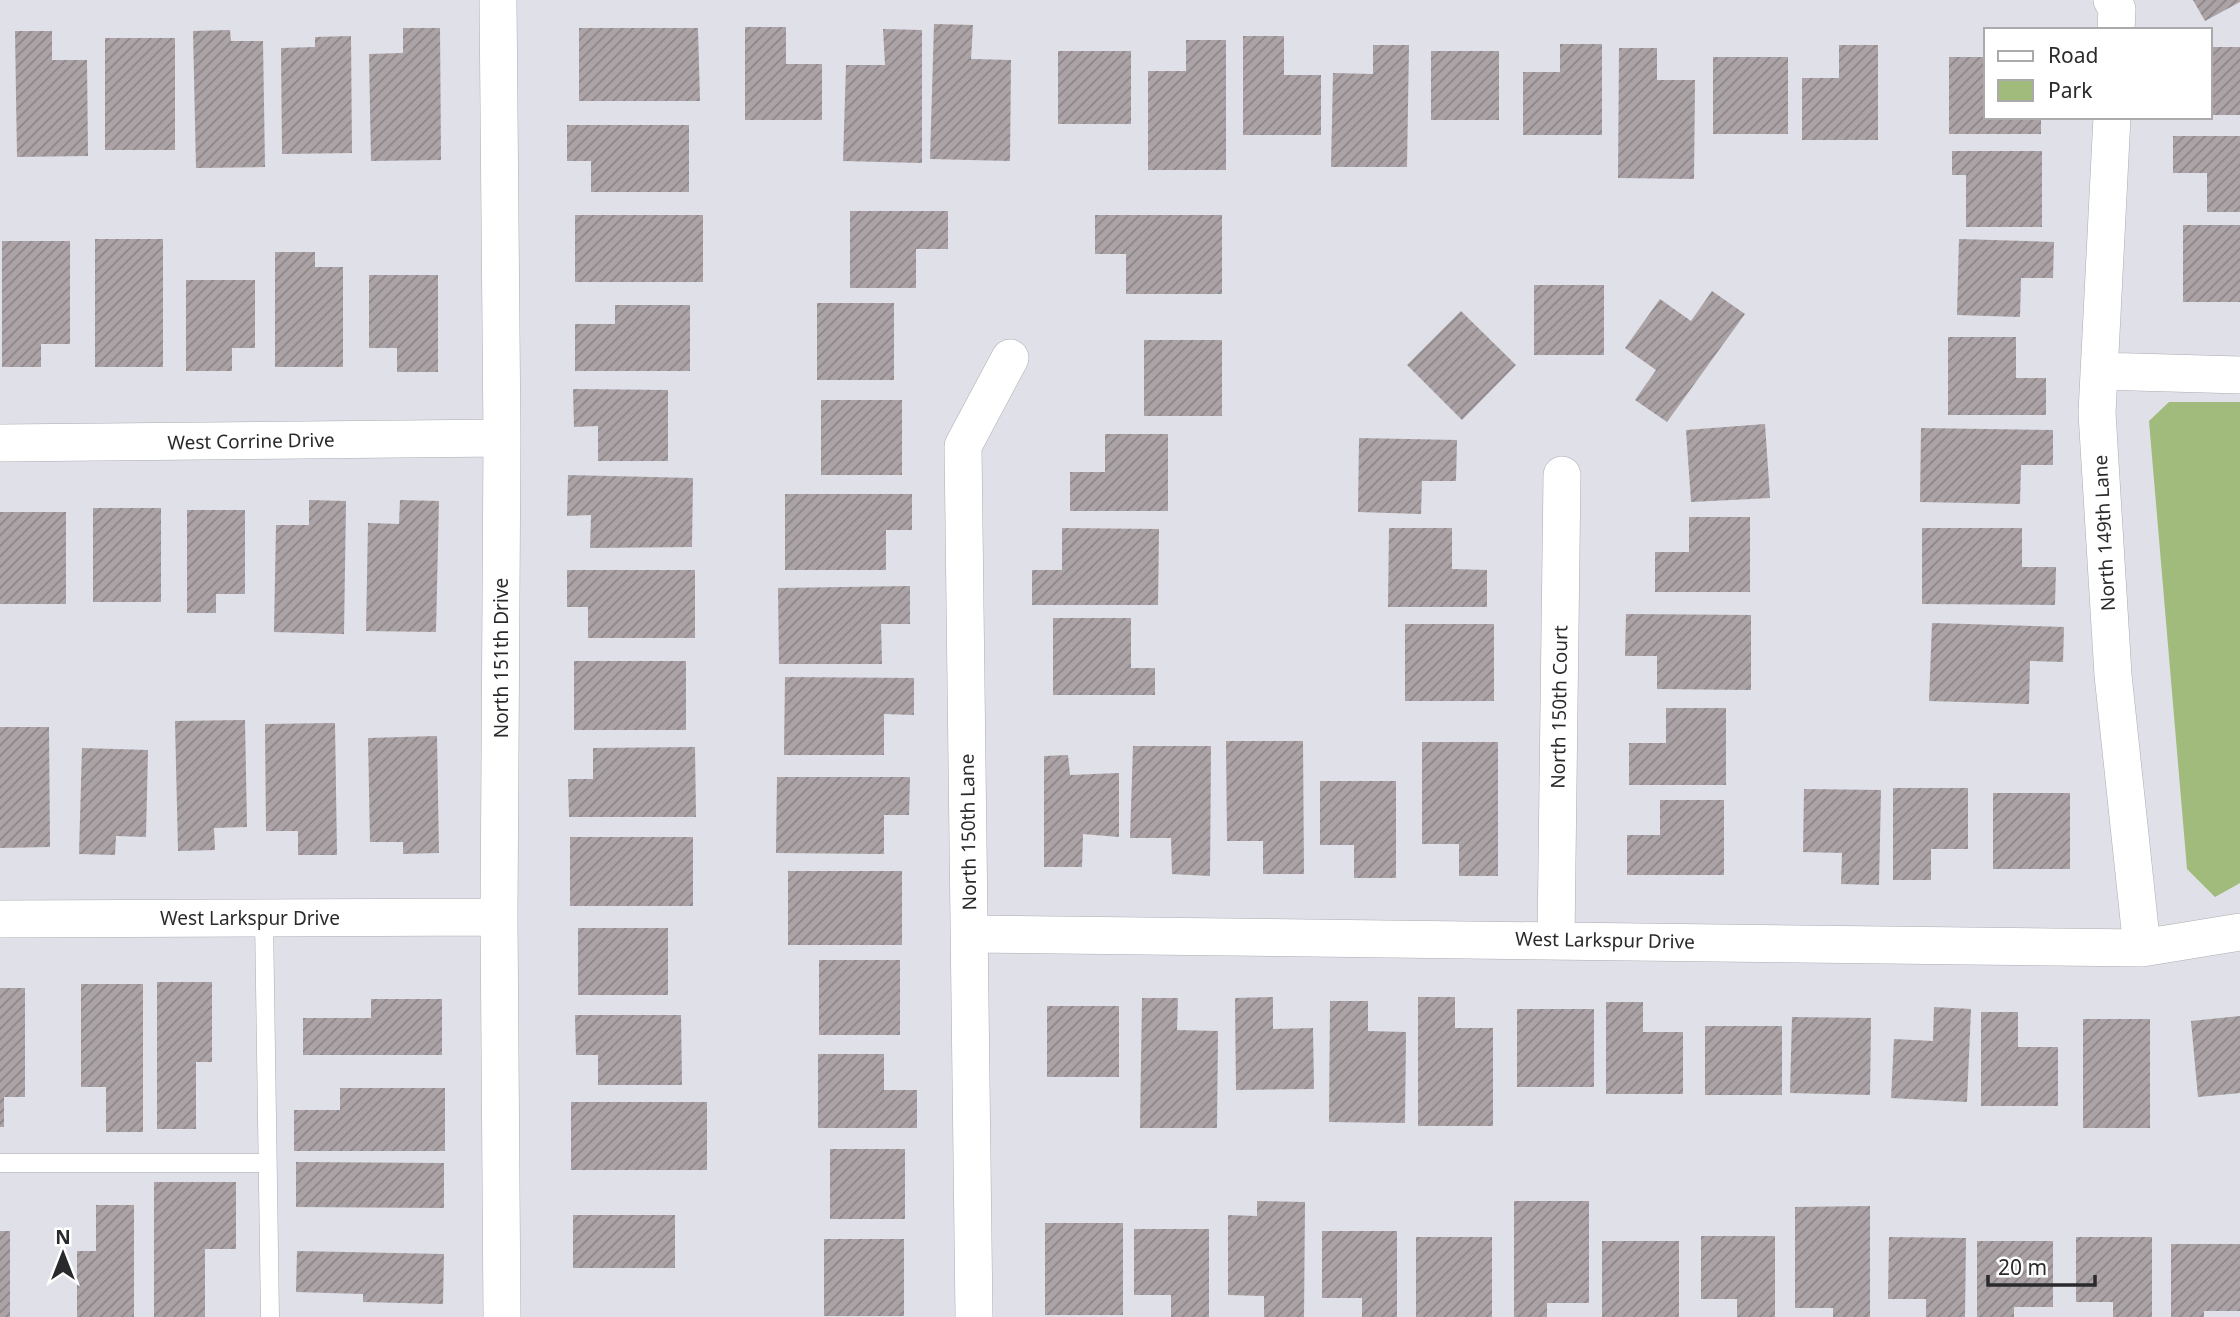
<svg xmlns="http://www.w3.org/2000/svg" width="2240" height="1317" viewBox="0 0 2240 1317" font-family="'Noto Sans',sans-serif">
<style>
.park{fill:#a0bb7b}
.building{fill:url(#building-hatch)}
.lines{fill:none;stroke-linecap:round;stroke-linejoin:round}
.lane-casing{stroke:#abacb3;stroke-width:19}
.street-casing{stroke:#abacb3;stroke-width:38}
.lane{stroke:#fff;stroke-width:18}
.street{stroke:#fff;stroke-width:37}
.labels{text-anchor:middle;stroke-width:7;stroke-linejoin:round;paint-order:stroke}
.street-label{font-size:19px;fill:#2a2a2d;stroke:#fff}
</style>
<defs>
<pattern id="building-hatch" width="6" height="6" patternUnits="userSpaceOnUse" patternTransform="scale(1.75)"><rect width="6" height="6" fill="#aca3a6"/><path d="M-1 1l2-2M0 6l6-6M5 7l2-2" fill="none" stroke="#8c8588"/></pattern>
</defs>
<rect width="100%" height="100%" fill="#dfe0e8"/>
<!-- park -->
<path class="park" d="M2169 402H2240V883L2215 897 2187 869 2149 421Z"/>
<!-- building -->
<path class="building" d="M2193 0H2240V2L2205 21Z
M934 24 973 25 971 59 1011 60 1010 161 930 159Z
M745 27H786V64H822V120H745Z
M403 28H440L441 160 371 161 369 54 403 53Z
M579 28H698L700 101H579Z
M883 29 922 30V163L843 161 846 65H885Z
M230 30 231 41H263L265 167 196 168 193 31Z
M15 31H52V60H87L88 156 17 157Z
M351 36 352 153 282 154 281 48 315 47V37Z
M1243 36H1284V75H1321V135H1243Z
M105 38H175V150H105Z
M1186 40H1226V170H1148V71H1186Z
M1560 44H1602V135H1523V72H1560Z
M1373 45H1409L1407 167H1331L1333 73 1373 74Z
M1839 45H1878V140H1802V78H1839Z
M2210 47H2240V115H2210Z
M1619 48H1657V80H1695L1694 179 1618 178Z
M1058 51H1131V124H1058Z
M1431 51H1499V120H1431Z
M1713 57H1788V134H1713Z
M1949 57H1986V117H2041V134H1949Z
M567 125H689V192H591V161H567Z
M2173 136H2240V212H2207V173H2173Z
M1952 151H2042V227H1966V175H1952Z
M850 211H948V249H916V288H850Z
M575 215H703V282H575Z
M1095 215H1222V294H1126V254H1095Z
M2183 225H2240V302H2183Z
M95 239H163V367H95Z
M1959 239 2054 242 2053 278H2021L2020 317 1957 315Z
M2 241H70V344H41V367H2Z
M275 252H315V267H343V367H275Z
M369 275H438V372H397V348H369Z
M186 280H255V348H232V371H186Z
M1534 285H1604V355H1534Z
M1712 291 1745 314 1667 422 1635 400 1656 370 1625 348 1660 299 1691 321Z
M817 303H894V380H817Z
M615 305H690V371H575V324H615Z
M1461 311 1516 365 1462 420 1407 365Z
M1948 337H2016V378H2046V415H1948Z
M1144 340H1222V416H1144Z
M573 389 668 390V461H598V426L574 427Z
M821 400H902V475H821Z
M1765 424 1770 498 1691 502 1686 430Z
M1921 428 2053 430V465H2021L2020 504 1920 502Z
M1105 434H1168V511H1070V472H1105Z
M1359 438 1457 440 1456 481H1422L1421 514 1358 512Z
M568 475 693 478 692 547 590 548 591 515 567 516Z
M785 494H912V530H886V570H785Z
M309 500 346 501 344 634 274 632 276 525H309Z
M400 500 439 501 436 632 366 631 368 523 399 524Z
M93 508H161V602H93Z
M187 510H245V594H216V613H187Z
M0 512H66V604H0Z
M1689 517H1750V592H1655V552H1689Z
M1062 528 1159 529 1158 605H1032V570H1062Z
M1389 528H1452V569L1487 570V607H1388Z
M1922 528H2022V567H2056L2055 605 1922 604Z
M567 570H695V638H588V607H567Z
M910 586V624H881L882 664H779L778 588Z
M1626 614 1751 615V690L1657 689V656H1625Z
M1053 618H1131V668H1155V695H1053Z
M1932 623 2064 627 2063 662 2030 661 2029 704 1929 701Z
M1405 624H1494V701H1405Z
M574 661H686V730H574Z
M785 677 914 678V715L884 714V755H784Z
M1666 708H1726V785H1629V743H1666Z
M245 720 247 827 214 828 215 850 178 851 175 721Z
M335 723 337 855H298V831H266L265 724Z
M0 727H49L50 847 0 848Z
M437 736 439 853 403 854V842H370L368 738Z
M1226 741H1303L1304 874H1263V841H1227Z
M1422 742H1498V876H1459V844H1422Z
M1133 746H1211L1210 876 1172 874 1171 838H1130Z
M695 747 696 817H569L568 779H593V748Z
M82 748 148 750 146 837 116 836 115 855 79 854Z
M1068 755 1070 775 1119 773V837L1083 834 1082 867H1044V756Z
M777 777H910L909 815H884V854L776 853Z
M1320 781H1396V878H1354V845H1320Z
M1893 788H1968V849H1931V880H1893Z
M1804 789 1881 790 1879 885 1841 884 1842 853 1803 852Z
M1993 793H2070V869H1993Z
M1660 800H1724V875H1627V835H1660Z
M570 837H693V906H570Z
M788 871H902V945H788Z
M578 928H668V995H578Z
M819 960H900V1035H819Z
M157 982H212V1062H196V1129H157Z
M81 984H143V1132H106V1087H81Z
M0 988H25V1097H4V1127H0Z
M1273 997V1029L1313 1028 1314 1089 1236 1090 1235 998Z
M1418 997H1455V1028H1493V1126H1418Z
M1142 998H1178L1177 1030 1218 1031 1217 1128H1140Z
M371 999H442V1055H303V1018H371Z
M1330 1001H1368V1031L1406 1032 1405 1123 1329 1122Z
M1606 1002H1643V1032H1683V1094H1606Z
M1047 1006H1119V1077H1047Z
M1934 1007 1971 1009 1967 1102 1891 1098 1894 1039 1933 1041Z
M1517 1009H1594V1087H1517Z
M1981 1012H2018V1047H2058V1106H1981Z
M575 1015H681L682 1085H598V1055H576Z
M2240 1016V1093L2198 1097 2191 1021Z
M1792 1017 1871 1018 1870 1095 1790 1093Z
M2083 1019H2150V1128H2083Z
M1705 1026H1782V1095H1705Z
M818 1054H884V1090H917V1128H818Z
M340 1088H445V1151H294V1110H340Z
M571 1102H707V1170H571Z
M830 1149H905V1219H830Z
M296 1162 444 1163V1208L296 1207Z
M154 1182H236V1249H205V1317H154Z
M1257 1201 1305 1202 1304 1317H1264V1296L1228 1295V1215L1257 1216Z
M1514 1201H1589V1303H1547V1317H1514Z
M96 1205H134V1317H77V1251H96Z
M1870 1206V1317H1833V1308H1795V1207Z
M573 1215H675V1268H573Z
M1045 1223H1123V1315H1045Z
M1134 1229H1209V1317H1171V1295H1134Z
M0 1231H10V1317H0Z
M1322 1231H1397V1317H1362V1298H1322Z
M1701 1236H1775V1317H1737V1299H1701Z
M1416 1237H1492V1317H1416Z
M1889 1237 1966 1238 1965 1317H1926V1299H1888Z
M2076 1237H2152V1317H2113V1302H2076Z
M824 1239H904V1316H824Z
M1602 1241H1679V1317H1602Z
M1977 1241H2053V1307H2014V1317H1977Z
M2171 1244H2240V1311H2204V1317H2171Z
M297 1251 444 1254 443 1304 363 1302V1294L296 1292Z"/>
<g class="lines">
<defs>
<path id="lane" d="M264 918 270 1317
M0 1163H267"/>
<path id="street" d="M498 0 502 438 499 917 502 1317
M2112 0 2117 9 2116 30
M2112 117 2097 413 2113 675 2142 948
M2099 371 2240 375
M0 443 502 438
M0 919 499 917
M969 934 2142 948 2240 932
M1556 939 1562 475
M974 1317 963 446 1010 358"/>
</defs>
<!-- lane casing -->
<use href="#lane" class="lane-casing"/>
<!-- street casing -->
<use href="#street" class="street-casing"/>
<!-- lane -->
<use href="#lane" class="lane"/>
<!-- street -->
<use href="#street" class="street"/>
</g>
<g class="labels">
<!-- street labels -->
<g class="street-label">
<text transform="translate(251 441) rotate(-1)" y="7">West Corrine Drive</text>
<text transform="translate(2104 533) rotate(-93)" y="7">North 149th Lane</text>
<text transform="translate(501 658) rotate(-90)" y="7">North 151th Drive</text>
<text transform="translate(1559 707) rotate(-89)" y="7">North 150th Court</text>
<text transform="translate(968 832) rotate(-91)" y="7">North 150th Lane</text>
<text x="250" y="925">West Larkspur Drive</text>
<text transform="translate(1605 940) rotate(1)" y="7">West Larkspur Drive</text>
</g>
</g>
<!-- legend -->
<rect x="1984" y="28" width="228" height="91" fill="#ffffff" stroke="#aaaaab" stroke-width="2"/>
<rect x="1998" y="51" width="35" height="10" fill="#ffffff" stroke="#aaaaab" stroke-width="2"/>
<text x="2048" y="63" font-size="21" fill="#2a2a2d">Road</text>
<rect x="1998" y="80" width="35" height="21" fill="#a0bb7b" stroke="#aaaaab" stroke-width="2"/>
<text x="2048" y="98" font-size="21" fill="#2a2a2d">Park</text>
<!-- north arrow -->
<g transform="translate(63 1254)" stroke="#ffffff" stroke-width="5" paint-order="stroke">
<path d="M0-5L12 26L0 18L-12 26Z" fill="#2a2a2d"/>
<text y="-10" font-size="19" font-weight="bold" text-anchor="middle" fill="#2a2a2d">N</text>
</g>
<!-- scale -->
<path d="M1988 1275v10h107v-10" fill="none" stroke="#2a2a2d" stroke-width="3.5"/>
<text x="1998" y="1275" font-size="21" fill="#2a2a2d" stroke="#ffffff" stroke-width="5" paint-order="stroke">20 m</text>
</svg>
